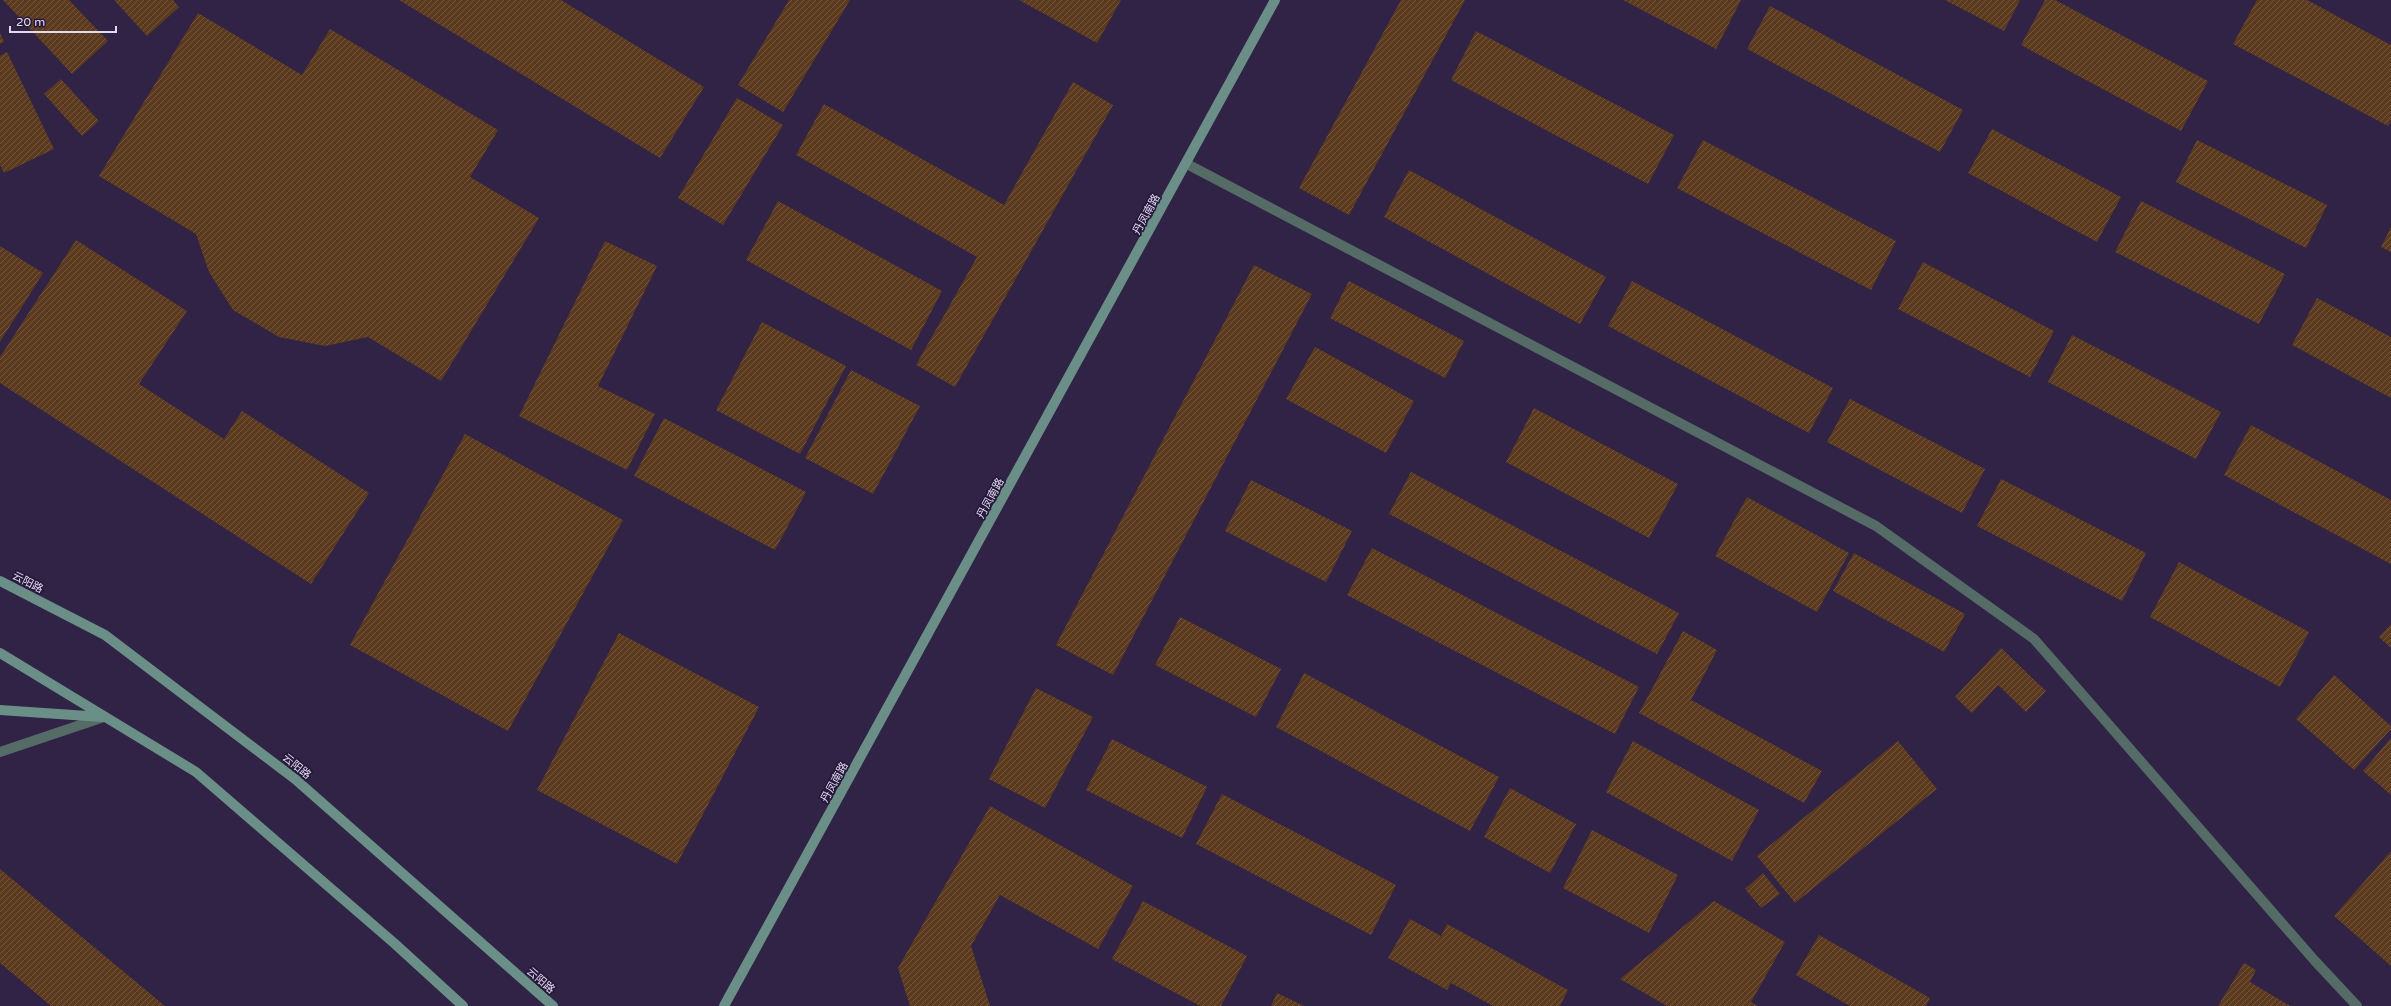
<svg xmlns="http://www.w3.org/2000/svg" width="2391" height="1006" viewBox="0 0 2391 1006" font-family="'Varela Round','Noto Sans SC',sans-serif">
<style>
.building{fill:url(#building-hatch)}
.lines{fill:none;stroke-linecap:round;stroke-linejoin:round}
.street{stroke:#546b66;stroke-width:10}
.secondary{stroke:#6a8f87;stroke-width:10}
.labels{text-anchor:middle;stroke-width:3.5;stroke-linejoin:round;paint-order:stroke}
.street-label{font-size:11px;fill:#e0d9f0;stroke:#26193b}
</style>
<defs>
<pattern id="building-hatch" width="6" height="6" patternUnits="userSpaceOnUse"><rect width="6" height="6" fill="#5b3a1d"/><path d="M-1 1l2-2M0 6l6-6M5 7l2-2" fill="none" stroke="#72563e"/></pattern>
</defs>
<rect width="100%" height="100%" fill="#302346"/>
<!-- building -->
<path class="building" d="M3 0H69L108 41 72 74Z
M114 0H173L179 7 147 36Z
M399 0H561L704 87 660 158Z
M789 0H850L783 112 738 85Z
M1019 0H1121L1097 43Z
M1401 0H1465L1349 215 1299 188Z
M1623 0H1741L1716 49Z
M1945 0H2020L2004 31Z
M2045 0H2055L2208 81 2181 131 2021 45Z
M2257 0H2307L2391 45V121L2388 126 2233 44Z
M1770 6 1963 110 1940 152 1747 49Z
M198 13 302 75 330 29 498 130 470 177 539 218 441 381 368 337 325 346 279 337 233 310 209 272 196 234 99 176Z
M1476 31 1674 135 1648 184 1451 80Z
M0 33 4 42 0 44Z
M7 52 54 149 4 173 0 165V56Z
M61 79 99 121 82 136 44 94Z
M1073 82 1113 105 955 387 916 365 977 257 796 155 824 104 1004 205Z
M737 98 783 125 723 225 678 198Z
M1992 129 2121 197 2097 242 1968 173Z
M1703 140 1896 241 1871 290 1677 188Z
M2197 140 2327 205 2306 248 2176 182Z
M1409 170 1606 277 1580 324 1384 217Z
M778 201 942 291 911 350 746 260Z
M2141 201 2285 274 2259 324 2115 252Z
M2391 227V252L2381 247Z
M76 240 187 311 139 384 224 439 242 411 369 493 311 584 0 383V357Z
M605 241 657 266 598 386 655 414 627 470 519 416Z
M0 246 43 273 0 342Z
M1923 262 2054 331 2030 377 1898 309Z
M1254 265 1312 294 1113 675 1056 645Z
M1349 281 1464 341 1445 378 1330 318Z
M1632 281 1833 388 1809 433 1608 326Z
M2317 298 2391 337V398L2292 345Z
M762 322 846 366 800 454 716 410Z
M2072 335 2221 412 2196 459 2048 382Z
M1315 347 1414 401 1386 453 1286 399Z
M851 370 920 406 873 494 805 458Z
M1850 399 1985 469 1962 513 1827 442Z
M1534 408 1678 484 1649 538 1506 462Z
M664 418 806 492 775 550 634 476Z
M2251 425 2391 500V564L2224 475Z
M465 434 623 520 508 731 350 645Z
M1411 472 1679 613 1657 654 1389 514Z
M2001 479 2146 553 2122 601 1977 526Z
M1251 480 1352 531 1326 582 1225 531Z
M1747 497 1849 553 1817 612 1715 556Z
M1372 548 1639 687 1615 734 1347 595Z
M1854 553 1965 614 1944 652 1833 591Z
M2179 562 2309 632 2280 687 2150 617Z
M1180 617 1281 669 1256 717 1155 665Z
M2391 624V648L2379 637Z
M1683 631 1717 650 1691 700 1822 771 1804 803 1639 713Z
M619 633 759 707 677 864 537 790Z
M2001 648 2046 691 2026 712 1998 685 1972 713 1955 697Z
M1304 673 1499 777 1470 831 1276 727Z
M2334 675 2391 726V729L2354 770 2296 719Z
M1036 688 1093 717 1045 808 989 779Z
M1112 739 1207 787 1182 838 1086 790Z
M2390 739 2391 740V795L2363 771Z
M1633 741 1759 810 1732 861 1606 792Z
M1898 741 1937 789 1795 903 1757 856Z
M1510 788 1576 824 1550 873 1484 837Z
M1222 794 1396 885 1371 935 1196 844Z
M990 806 1133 886 1098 949 1000 895 971 946 990 1006H910L898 968Z
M1592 830 1678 875 1649 933 1563 888Z
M2391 851V966L2334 916Z
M0 869 165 1006H51L0 963Z
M1763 873 1780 894 1761 908 1745 889Z
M1143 901 1247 956 1221 1006H1200L1112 959Z
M1714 901 1785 942 1751 1002 1758 1006H1667L1620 979Z
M1410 919 1441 936 1447 924 1568 990 1560 1006H1493L1451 983 1447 990 1388 958Z
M1819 935 1930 998 1926 1006H1850L1796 975Z
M2244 963 2256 970 2250 982 2290 1006H2218Z
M1277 993 1304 1006H1271Z"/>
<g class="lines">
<!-- street -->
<path class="street" d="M1187 164 1876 526 2034 639 2315 961 2357 1006
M0 752 104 717"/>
<!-- secondary -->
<path class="secondary" d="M0 581 105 635 295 779 553 1006
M0 653 196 772 394 943 463 1006
M0 710 102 717
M724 1006 1275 0"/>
</g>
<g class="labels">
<!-- street labels -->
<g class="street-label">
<text transform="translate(1146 214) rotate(-61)" y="4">丹凤南路</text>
<text transform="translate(990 498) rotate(-61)" y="4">丹凤南路</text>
<text transform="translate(28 582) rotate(27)" y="4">云阳路</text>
<text transform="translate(297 766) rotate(39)" y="4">云阳路</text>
<text transform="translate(834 782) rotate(-61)" y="4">丹凤南路</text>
<text transform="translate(541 980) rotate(41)" y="4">云阳路</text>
</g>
</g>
<!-- scale -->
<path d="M10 26v6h106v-6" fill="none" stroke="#e0d9f0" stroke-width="2"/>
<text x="16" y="26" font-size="12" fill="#e0d9f0" stroke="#26193b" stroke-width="3" paint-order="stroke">20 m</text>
</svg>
